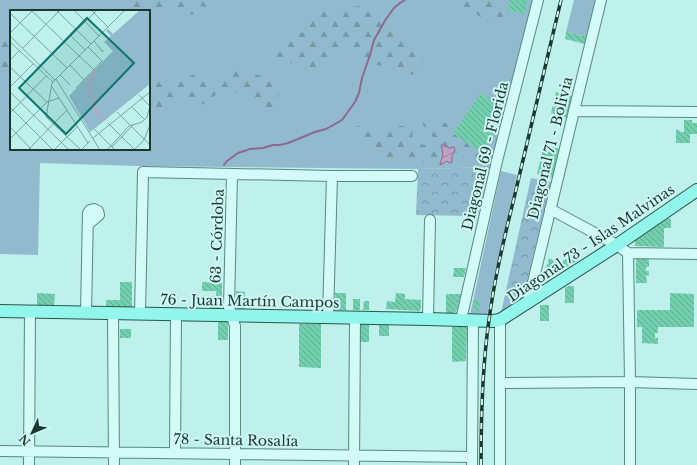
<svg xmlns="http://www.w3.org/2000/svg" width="697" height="465" viewBox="0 0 697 465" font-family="'Libre Baskerville',serif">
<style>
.green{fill:#92bace;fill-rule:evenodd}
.forest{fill:url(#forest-firs)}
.park{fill:url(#park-crowns)}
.water{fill:url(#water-waves);stroke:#8e698f}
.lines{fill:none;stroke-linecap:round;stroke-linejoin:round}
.stream{stroke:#8e698f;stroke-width:2}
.building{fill:url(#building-back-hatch)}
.minor-casing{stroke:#56897d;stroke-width:12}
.major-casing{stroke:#2b5649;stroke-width:14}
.minor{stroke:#d2faf7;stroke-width:10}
.major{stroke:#93f6ed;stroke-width:12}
.rail-casing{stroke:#1b382f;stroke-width:3.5}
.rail{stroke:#cef7f4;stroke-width:2;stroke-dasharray:6;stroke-linecap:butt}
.labels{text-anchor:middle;stroke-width:4;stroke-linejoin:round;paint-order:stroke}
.street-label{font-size:14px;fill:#1b382f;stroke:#cef7f4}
.inset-river{fill:none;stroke:#bfa2c1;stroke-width:2}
.inset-road{fill:none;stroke:#7da6a0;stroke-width:1}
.view{fill:#0f766e;fill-opacity:0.15;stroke:#0f766e;stroke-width:2}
.inset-edge{fill:none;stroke:#1b382f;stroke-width:2}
</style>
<defs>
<pattern id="forest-firs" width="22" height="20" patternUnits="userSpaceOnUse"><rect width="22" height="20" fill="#92bace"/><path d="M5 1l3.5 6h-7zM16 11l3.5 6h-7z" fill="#7698a8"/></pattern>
<pattern id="park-crowns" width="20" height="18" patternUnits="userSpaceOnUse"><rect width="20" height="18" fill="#92bace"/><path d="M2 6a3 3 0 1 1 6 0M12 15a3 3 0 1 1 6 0" fill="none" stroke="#7698a8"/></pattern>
<pattern id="water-waves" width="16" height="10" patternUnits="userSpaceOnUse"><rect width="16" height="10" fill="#bfa2c1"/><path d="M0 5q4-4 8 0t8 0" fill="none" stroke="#9a859d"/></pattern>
<pattern id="building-back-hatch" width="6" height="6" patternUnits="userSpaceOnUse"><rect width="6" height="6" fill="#72d0ae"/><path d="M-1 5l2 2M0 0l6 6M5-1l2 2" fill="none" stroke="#5daa8e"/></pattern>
</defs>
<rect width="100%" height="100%" fill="#bef0ec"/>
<!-- green -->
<path class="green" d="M0 0H536L491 167 418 169 138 166 40 163 38 255 0 254ZM11 11H149V149H11Z
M574 0H596L587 37 566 32Z
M501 171 517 175 492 287 487 316 470 315Z"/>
<!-- forest -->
<path class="forest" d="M109 0H212L219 1 214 8 200 6 197 14C184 16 180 15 170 6L154 10 150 13 149 11H138L133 10 127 1Z
M451 0H506L508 20 499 24 494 3 493 24Z
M367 6 423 52 422 64 412 75 388 67 356 61 349 45 340 56 315 70 274 58 277 38 310 31 306 8Z
M11 37V87L0 77V44L5 39Z
M230 68 281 81 278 97 283 111 273 114 242 94 225 90 214 96 209 106 183 97 173 104 165 112H157L149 114V70L158 74 160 84H173L195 74 211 81Z
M432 118 457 127 453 133 464 141 486 161 469 162 459 154 445 148 430 165 408 157H379L361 140 357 126 374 128 413 125 412 143 426 145 434 138 422 124Z"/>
<!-- park -->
<path class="park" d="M491 167 482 200 478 207 479 212 473 216 416 215 418 169Z
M531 178 551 182 522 302 500 317Z"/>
<!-- water -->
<path class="water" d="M443 144 449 148 454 147 455 150 452 156V162L450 163 447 161 440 165V164L443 155 441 145Z"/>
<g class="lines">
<!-- stream -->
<path class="stream" d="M224 165 227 161 238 153 250 149 263 148 273 145H280L288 143 315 132 326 129 342 120 355 102 359 93 362 78 370 55 374 40 386 19 394 8 400 3 405 0"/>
</g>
<!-- building -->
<path class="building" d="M510 0H527L525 13 508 11Z
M566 32 587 37 585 44 565 39Z
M556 92 573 96 567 118 551 113Z
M481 93 503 109 489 129 495 133 481 153 453 133Z
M684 120H692V123H697V134H690V143H676V130H679L680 132H684Z
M544 145 560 149 553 178 537 174Z
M669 218 671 220V228H664V247L635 246V240Z
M567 254 578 260 567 267 561 264Z
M549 258 561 264 560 268 559 267 556 272 554 270 550 278 544 283 541 278 542 276 541 275 549 262H548Z
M636 259H649V267H646V271H649V276L646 275 647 283H636Z
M454 268H466L464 277H453Z
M120 282H132V307H106V300H120Z
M202 282 222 283V306L219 309 210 308V296H216V291H202Z
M570 286H574V303H565V287Z
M236 291 245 292V309H239L236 306Z
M37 293 55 294 54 306 37 305Z
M335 293H346V310H336Z
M396 293 405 294V299L421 300V309L419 311 386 309 387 301 395 302Z
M670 293 694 294V327H658V333H655V338H658V344L642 343V327H637V310H670Z
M446 294H461L457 310 454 313H446Z
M353 299H360V310H353Z
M474 300 480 301 479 312H476L473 307Z
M364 301H369V310H363Z
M540 305H549V321H540Z
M218 322H227L228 324V340H218Z
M299 324H321V368L299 367Z
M359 324H369V342H359Z
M379 325H389V336H379Z
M452 327H466L467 328 466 361 452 362Z
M120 329H131V338H120Z"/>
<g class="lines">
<defs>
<path id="minor" d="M574 111 697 112
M232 174 229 307 235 326V465
M550 209 617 245 628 253 697 254
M628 253 630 382V465
M528 303 574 111 601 0
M86 313 88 213 90 210 94 209 98 211 99 215C95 219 91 221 88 225
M113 313 114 465
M140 314 143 172 332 176H412
M328 317 332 176
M428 319 430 220
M461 320 497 161 538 0
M500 383 630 382 697 384
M0 451 472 457
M175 453 176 314
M29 465 30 312
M354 465 355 317
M472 465 473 320
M500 465V320"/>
<path id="major" d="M0 311 428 319 493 321 500 320 617 245 697 190"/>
</defs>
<!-- minor casing -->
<use href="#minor" class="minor-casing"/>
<!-- major casing -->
<use href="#major" class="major-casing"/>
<!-- minor -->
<use href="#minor" class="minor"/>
<!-- major -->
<use href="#major" class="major"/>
<defs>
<path id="rail" d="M481 465C481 416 482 368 489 320 495 272 508 224 519 177 533 118 547 59 561 0"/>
</defs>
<!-- rail casing -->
<use href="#rail" class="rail-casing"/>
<!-- rail -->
<use href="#rail" class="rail"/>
</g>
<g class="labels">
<!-- street labels -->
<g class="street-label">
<text transform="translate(550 148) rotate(-76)" y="5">Diagonal 71 - Bolivia</text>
<text transform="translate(485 156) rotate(-76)" y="5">Diagonal 69 - Florida</text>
<text transform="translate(217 236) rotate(-88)" y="5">63 - Córdoba</text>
<text transform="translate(591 243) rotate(-34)" y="5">Diagonal 73 - Islas Malvinas</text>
<text transform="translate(250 301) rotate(1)" y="5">76 - Juan Martín Campos</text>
<text transform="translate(236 440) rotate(1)" y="5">78 - Santa Rosalía</text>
</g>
</g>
<!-- overview -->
<g transform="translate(10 10)">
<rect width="140" height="140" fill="#bef0ec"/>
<path d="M130 0H140V74L80 122 59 86 103 41 94 32 101 26 96 21 98 19 103 24Z" fill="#92bace"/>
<path d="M138 35 136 47 123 58 130 45ZM121 45 117 55 110 54 88 74 85 71 93 67 101 52ZM128 69 114 84 98 90 107 79ZM91 75 90 81 93 83 87 90 77 91 76 88 85 84 86 78ZM92 93 76 105 82 112 94 106 98 108 86 117 80 118 73 101Z" fill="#92bace"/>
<path class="inset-river" d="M85 60 78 78 83 87 85 99 92 109"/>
<path class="inset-road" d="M21 0 84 60M46 0 81 34M64 0 89 26M81 0 98 17M0 3 57 58M0 23 23 0M0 26 45 70M61 26 75 40M84 31 93 42 92 40M0 32 43 72M13 38 50 0M0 50 9 41M60 55 74 70M31 56 87 0M0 57 37 92M50 65 60 75M46 69 90 140M0 77 23 54M42 77 78 133M66 78 92 51 78 37M0 82 59 140M129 85 140 96M0 97 43 140M122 97 134 109M107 102 140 135M0 103 36 66M98 113 125 140M0 117 22 140M84 119 105 140M83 128 140 82M0 129 37 92 49 88M102 137 123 115M18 140 57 100M44 140 67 117M71 140 80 131M71 140 36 107 42 73 115 0M97 140 119 116 132 112 137 107 140 96M124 140 134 130 140 115"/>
<path class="view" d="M77 8 124 53 56 124 9 78Z"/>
<rect width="140" height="140" class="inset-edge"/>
</g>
<!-- north arrow -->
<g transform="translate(32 433) rotate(226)" stroke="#cef7f4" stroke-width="3" paint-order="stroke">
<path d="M0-3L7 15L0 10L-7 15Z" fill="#1b382f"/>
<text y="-6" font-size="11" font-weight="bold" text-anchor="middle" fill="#1b382f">N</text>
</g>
</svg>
